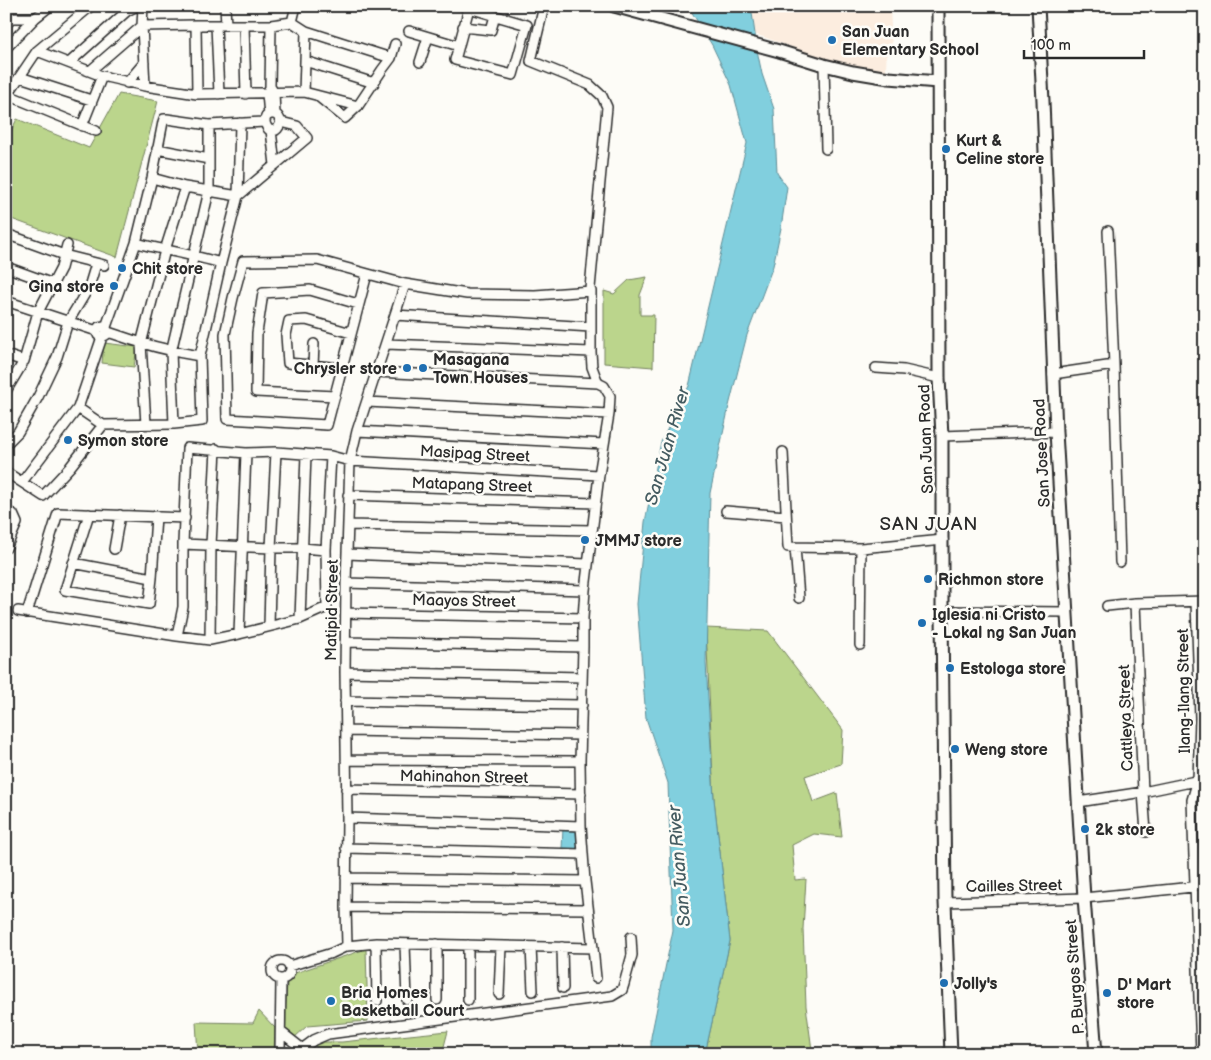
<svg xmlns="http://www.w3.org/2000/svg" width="1211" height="1060" viewBox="0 0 1211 1060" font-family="'Balsamiq Sans',sans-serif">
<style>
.built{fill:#fceddf}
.green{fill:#bbd58c;stroke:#73805c}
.water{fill:#81cfde;stroke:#5f8d96}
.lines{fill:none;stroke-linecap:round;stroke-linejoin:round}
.street-casing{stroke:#2b2b2b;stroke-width:12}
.secondary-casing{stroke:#2b2b2b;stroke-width:15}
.street{stroke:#fdfcf7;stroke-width:9}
.secondary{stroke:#fdfcf7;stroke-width:11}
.poi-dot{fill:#1f6fb2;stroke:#fdfcf7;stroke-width:2}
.labels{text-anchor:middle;stroke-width:5;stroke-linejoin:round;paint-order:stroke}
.poi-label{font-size:16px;font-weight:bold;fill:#2b2b2b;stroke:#fdfcf7;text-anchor:start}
.street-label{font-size:16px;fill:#2b2b2b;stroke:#fdfcf7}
.water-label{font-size:18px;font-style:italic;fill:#455c61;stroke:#fdfcf7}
.quarter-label{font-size:19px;letter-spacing:1px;fill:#2b2b2b;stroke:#fdfcf7}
</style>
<rect width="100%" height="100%" fill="#fdfcf7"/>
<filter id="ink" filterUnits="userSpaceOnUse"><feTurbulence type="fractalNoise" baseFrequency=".02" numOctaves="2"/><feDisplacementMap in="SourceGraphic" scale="10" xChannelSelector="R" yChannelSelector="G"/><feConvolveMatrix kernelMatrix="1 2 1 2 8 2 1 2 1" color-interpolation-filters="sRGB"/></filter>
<g filter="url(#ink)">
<!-- built -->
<path class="built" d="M751 6H890L892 47H887L886 70 841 65 755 34Z"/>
<!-- green -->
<path class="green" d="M119 94 158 101 117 257 6 217V141L17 119 89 148Z
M647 277 640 295V315H654L653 367 604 363V291L614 294 629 280Z
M104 343 137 347 134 367 102 363Z
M706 628 768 631 843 730 841 764 805 776 813 802 837 793 842 837 814 834 792 845 795 880 806 879 803 929 806 1006 812 1050 809 1054H705L730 941 714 799Z
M366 949 368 1021 307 1026 294 1038 284 1028 287 983 292 974Z
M259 1011 275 1028 274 1054H198L196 1022 253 1023Z
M448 1031 442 1054H324L310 1042H342Z"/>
<!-- water -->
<path class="water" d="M688 6H751L758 55 762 74 774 109 777 173 787 187 781 228 773 266 747 335 729 406 710 493 706 663 714 799 730 941 705 1054H651V1037L673 930 668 783 646 718 637 604 645 522 661 442 689 386 747 143 731 85 712 45Z
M578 827V849H562L563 828Z"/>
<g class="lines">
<defs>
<path id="street" d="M143 6 142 26 145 86
M225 6 226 25
M463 6 469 8 527 25 513 75 455 60 469 8V6
M544 6 531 61 590 85 602 96 607 107 590 288
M292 22 296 6
M6 24 13 18H35
M196 25 197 94
M216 25 219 94
M244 25 246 94
M463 27 491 30 495 16
M409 31 459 46
M6 48 35 18 50 6
M37 51 102 76 145 86 197 94 304 92 358 106
M305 61 374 83
M420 62 428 37
M69 63 127 11 137 6
M824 65 826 149
M90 71 142 26 196 25H271L292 22 306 31 391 58
M20 77 91 100
M127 83 144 63
M271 88 274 93 275 114
M304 92 306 31
M8 95 96 131
M6 97 37 51 91 6
M319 97 345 118 358 106 382 70 391 58 395 44
M269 115 267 94 270 87 271 25
M82 126 102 76
M271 130 275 165
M157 149 209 159
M152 178 185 187 209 191V125L264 122
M1108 231 1114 365 1120 562
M6 234 64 255 104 265
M136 243C164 250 193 255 221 263
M6 267 53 284
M6 301 97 331
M395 315 591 327
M106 327 136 243 152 178 163 122 164 119H167L209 125
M108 332C139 343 167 351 200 356
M386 344 591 352
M6 355 24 361
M313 366 314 344
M342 368 288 363 286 335 289 321 306 320 351 333
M876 368 904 370 939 378
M376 372 598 383
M1053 374 1114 365
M6 391 24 361 38 312 61 268 67 245
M335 396 256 392 257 333 263 293 310 290 358 304
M367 402 609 414
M78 408 103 425 174 424 202 421 200 356 221 263 238 196 240 123
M146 424 141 344 165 250 185 187
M174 424 171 352 209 191 238 196 307 138 297 126 281 122C279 118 278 114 273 114 255 113 272 147 281 122
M357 431 604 444
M942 436 1056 432
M6 444 18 432 38 397 57 357 68 322 89 287 96 264
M783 452 788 547 861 548 943 540
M6 472 43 496 70 467 103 425
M22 482 78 408 102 337 106 335 107 330 104 326 99 327 97 331 98 335 102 337
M348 495 595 503
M6 511 13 514 17 523 6 548
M726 511 786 516
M89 514 65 590 149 604 152 578 156 516
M348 525 592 530
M183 544 271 548H302L326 550
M795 547 799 598
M114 549 120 515
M347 554 587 564
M73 563 152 578
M346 583 585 590
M1196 602 1200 718 1198 780 1192 800 1201 1054
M1135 603 1143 792 1146 832
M1107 606 1135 603 1205 601
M18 611 177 636 210 640 239 634 300 619 327 607 326 550 331 456
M942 611 1067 612
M27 613 58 513 185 518
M346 613 583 618
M300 619 306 454
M269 626 271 548 276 452
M239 634 246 453
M177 636 183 607V544L187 448 246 453 276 452 331 456 350 461 599 475
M210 640 211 545 216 449
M345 642 583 647
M860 645 861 548
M345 672 582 677
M345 701 582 705
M346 731 580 735
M346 760 580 761
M346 789 581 794
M1078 802 1143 792 1205 779
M347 818 581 826
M346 848 583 854
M346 878 585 881
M945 902 1084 898 1183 888 1205 885
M346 907 587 909
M376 943 377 1001
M405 944 407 1000
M437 944V1000
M468 945V1000
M347 946 346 907 347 818 345 672 346 583 350 461 357 431 405 284
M531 947 533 991
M562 947 563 988
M593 948 596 978
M272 970a9 9 0 1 1 18 0a9 9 0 1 1-18 0Z
M289 966 332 953 347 946 376 943 593 948 585 881 581 826 580 761 583 647V618L585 590 599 475 609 414 610 396 604 386 598 383 592 367 591 352V291L535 295 467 294 405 284 317 260 243 261 233 298 225 334 227 419 327 425 367 274
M499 994 501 946
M281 1032 309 1054
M280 1054 281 979
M295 1054 314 1040 328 1034 612 996 622 990 624 984 632 955 631 937"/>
<path id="secondary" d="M614 6 779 51 824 65 853 72 889 78 938 82
M938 6 939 378 942 436V611L945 902 951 1054
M1038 6 1043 101 1056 432 1084 898 1096 1054"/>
</defs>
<!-- street casing -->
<use href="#street" class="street-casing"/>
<!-- secondary casing -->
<use href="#secondary" class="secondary-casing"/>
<!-- street -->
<use href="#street" class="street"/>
<!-- secondary -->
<use href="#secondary" class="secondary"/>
</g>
</g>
<!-- markers -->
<g class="poi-dot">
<circle cx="832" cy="40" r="5"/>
<circle cx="946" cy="149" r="5"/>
<circle cx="122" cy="268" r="5"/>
<circle cx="114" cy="286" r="5"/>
<circle cx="407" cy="368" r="5"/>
<circle cx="423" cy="368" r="5"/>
<circle cx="68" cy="440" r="5"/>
<circle cx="585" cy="540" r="5"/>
<circle cx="928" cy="579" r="5"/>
<circle cx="922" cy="623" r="5"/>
<circle cx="950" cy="668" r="5"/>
<circle cx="955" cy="749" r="5"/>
<circle cx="1085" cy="829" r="5"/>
<circle cx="944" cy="983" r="5"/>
<circle cx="1107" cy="993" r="5"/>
<circle cx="331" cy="1001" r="5"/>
</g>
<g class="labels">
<!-- poi labels -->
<g class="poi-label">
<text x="842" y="37">San Juan<tspan x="842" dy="18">Elementary School</tspan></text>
<text x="956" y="146">Kurt &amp;<tspan x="956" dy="18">Celine store</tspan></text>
<text x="132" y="274">Chit store</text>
<text x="104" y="292" text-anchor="end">Gina store</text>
<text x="433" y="365">Masagana<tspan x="433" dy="18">Town Houses</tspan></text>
<text x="397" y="374" text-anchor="end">Chrysler store</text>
<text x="78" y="446">Symon store</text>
<text x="595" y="546">JMMJ store</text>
<text x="938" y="585">Richmon store</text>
<text x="932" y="620">Iglesia ni Cristo<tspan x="932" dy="18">- Lokal ng San Juan</tspan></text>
<text x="960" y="674">Estologa store</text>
<text x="965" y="755">Weng store</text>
<text x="1095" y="835">2k store</text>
<text x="954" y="989">Jolly's</text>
<text x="1117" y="990">D' Mart<tspan x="1117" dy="18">store</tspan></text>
<text x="341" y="998">Bria Homes<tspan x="341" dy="18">Basketball Court</tspan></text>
</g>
<!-- street labels -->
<g class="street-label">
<text transform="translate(925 439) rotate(-92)" y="6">San Juan Road</text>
<text transform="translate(475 453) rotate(3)" y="6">Masipag Street</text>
<text transform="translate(1041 453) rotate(-93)" y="6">San Jose Road</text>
<text transform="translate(472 484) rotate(2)" y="6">Matapang Street</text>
<text transform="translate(464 600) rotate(1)" y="6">Maayos Street</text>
<text transform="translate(331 610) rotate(-89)" y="6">Matipid Street</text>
<text transform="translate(1183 691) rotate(-91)" y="6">Ilang-Ilang Street</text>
<text transform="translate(1125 718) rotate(-92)" y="6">Cattleya Street</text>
<text transform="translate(464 776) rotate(1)" y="6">Mahinahon Street</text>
<text transform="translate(1014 885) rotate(-1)" y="6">Cailles Street</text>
<text transform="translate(1074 977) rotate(-94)" y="6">P. Burgos Street</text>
</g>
<!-- water labels -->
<g class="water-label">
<text transform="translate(667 446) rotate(-74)" y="6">San Juan River</text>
<text transform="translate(679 866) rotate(-95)" y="6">San Juan River</text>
</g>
<!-- quarter labels -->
<g class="quarter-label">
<text x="929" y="530">SAN JUAN</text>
</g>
</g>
<!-- margin -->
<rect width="1211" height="1060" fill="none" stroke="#fdfcf7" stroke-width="25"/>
<rect x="12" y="12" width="1186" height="1035" fill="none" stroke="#2b2b2b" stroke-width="2" filter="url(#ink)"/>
<!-- scale -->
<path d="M1024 50v8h120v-8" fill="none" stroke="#2b2b2b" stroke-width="2.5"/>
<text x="1031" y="50" font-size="15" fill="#2b2b2b" stroke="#fdfcf7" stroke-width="4" paint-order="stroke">100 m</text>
</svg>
